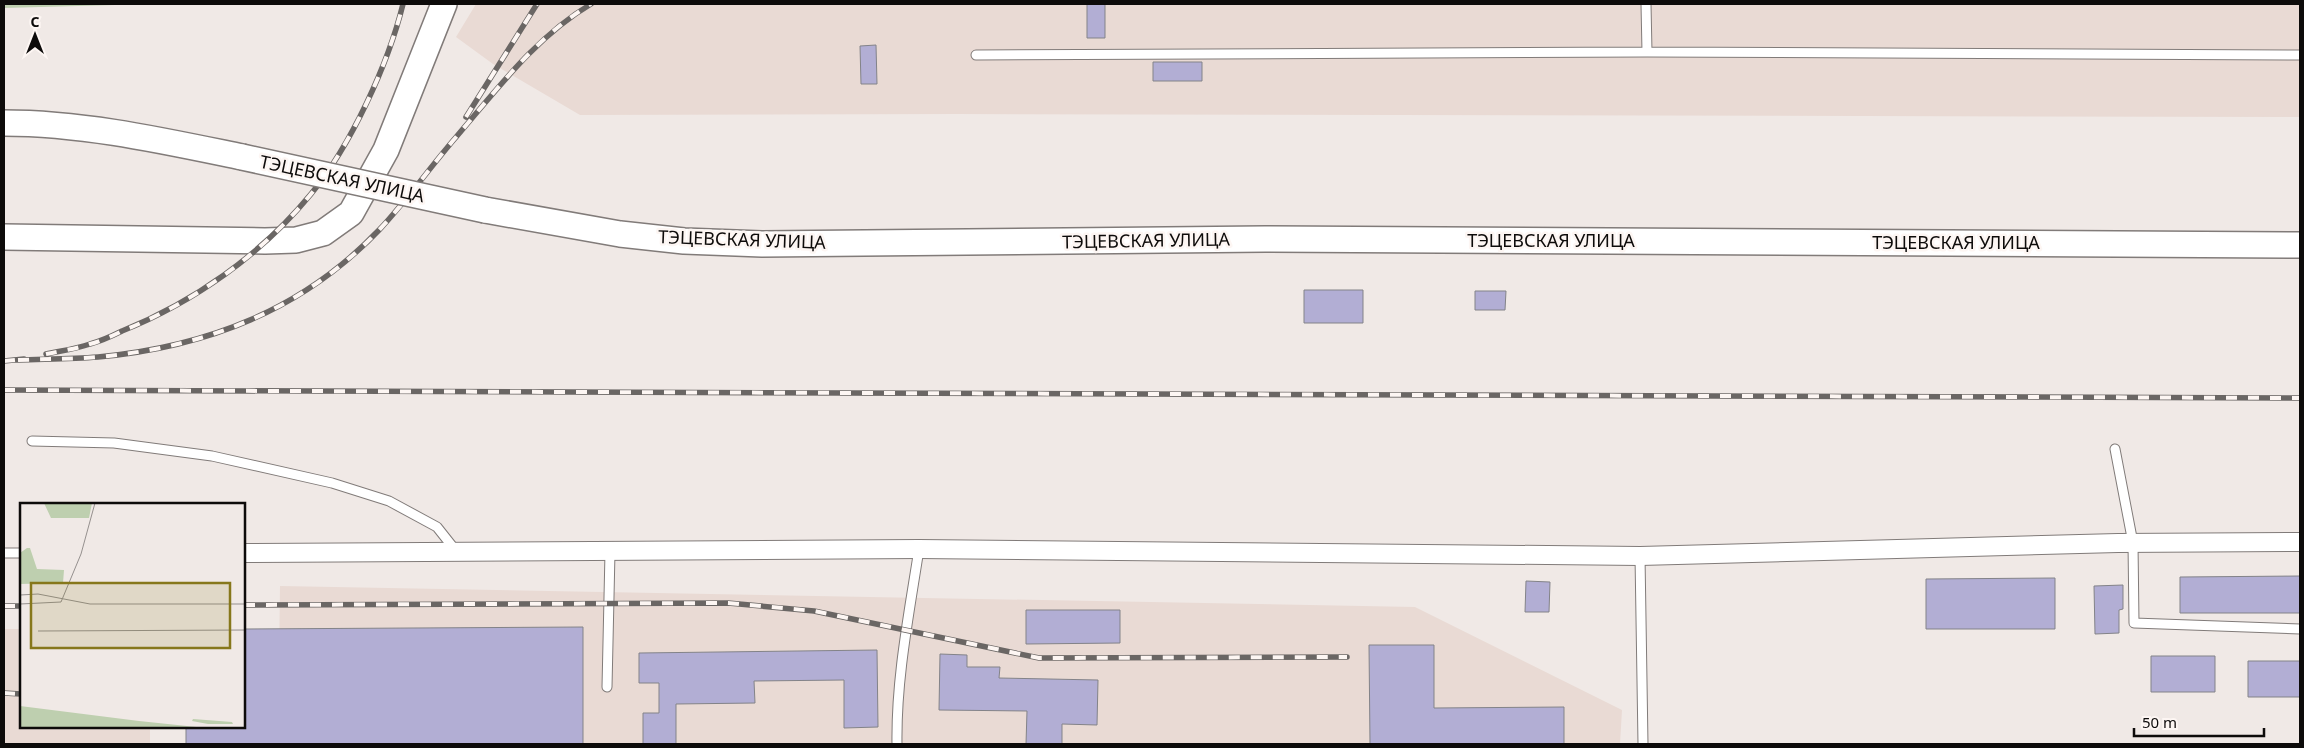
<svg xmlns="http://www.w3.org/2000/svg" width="2304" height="748" viewBox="0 0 2304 748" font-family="'Noto Sans',sans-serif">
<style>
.built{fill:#e9dad4}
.green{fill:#becfaf}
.building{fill:#b2aed4;stroke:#838388}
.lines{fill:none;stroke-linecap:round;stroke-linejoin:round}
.lane-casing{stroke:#817b79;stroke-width:11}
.street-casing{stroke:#817b79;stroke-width:20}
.secondary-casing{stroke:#817b79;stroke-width:28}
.lane{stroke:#fff;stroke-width:9}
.street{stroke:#fff;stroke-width:18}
.secondary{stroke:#fff;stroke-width:25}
.rail-casing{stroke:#6a6664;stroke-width:5.5}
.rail{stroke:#fdf6f3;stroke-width:4;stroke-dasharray:11;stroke-linecap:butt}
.secondary-bridge-casing{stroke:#817b79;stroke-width:28;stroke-linecap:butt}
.secondary-bridge{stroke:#fff;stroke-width:25}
.labels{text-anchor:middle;stroke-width:5;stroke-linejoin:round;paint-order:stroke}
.street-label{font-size:18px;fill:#0d0b0a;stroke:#fdf6f3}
.inset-road{fill:none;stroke:#95908e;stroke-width:1}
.view{fill:#86771b;fill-opacity:0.15;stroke:#86771b;stroke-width:2.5}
.inset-edge{fill:none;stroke:#0d0b0a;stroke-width:2.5}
</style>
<rect width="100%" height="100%" fill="#f0e9e6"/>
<!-- built -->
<path class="built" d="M476 4H2300V117L957 114 580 115 493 64 456 37Z
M280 586 1415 607 1622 710 1620 744H278Z
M4 629H21V727H150V744H4Z"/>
<!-- green -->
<path class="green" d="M4 4H152L4 8Z"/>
<!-- building -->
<path class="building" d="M1087 4H1105V38H1087Z
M876 45 877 84H861L860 46Z
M1153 62H1202V81H1153Z
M1304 290H1363V323H1304Z
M1475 291H1506L1505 310H1475Z
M2300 576V613H2180V577Z
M2055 578V629H1926V579Z
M1526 581 1550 582 1549 612H1525Z
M2123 585V609L2119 610V633L2095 634 2094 586Z
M1026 610H1120V643L1026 644Z
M583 627V744H186V727H244V629Z
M1369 645H1434V708L1564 707V744H1370Z
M877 650 878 727 844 728V680L754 681 755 703 676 704V744H643V713H659V683H639V653Z
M940 654 967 655V667H1000L999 678 1098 680 1097 725 1062 724V744H1026L1027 711 939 710Z
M2151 656H2215V692H2151Z
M2248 661H2300V697H2248Z"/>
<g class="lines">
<defs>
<path id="lane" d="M1646 4 1647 52
M976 55 1647 52 2300 55
M32 441 114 443 212 456 332 483 389 501 437 527 456 551
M2115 449 2133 543 2134 623 2300 629
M4 553H21
M1640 556 1643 744
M607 687 610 552
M897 744C896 679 909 614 919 549"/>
<path id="street" d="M244 553 919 549 1640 556 2118 543 2300 542"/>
<path id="secondary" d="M4 123C84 123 164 141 242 157
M485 210 620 234 684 241 762 244 1265 239 2300 245
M4 237 265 241 296 240 323 233 351 213 386 150 444 4"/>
</defs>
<!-- lane casing -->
<use href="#lane" class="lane-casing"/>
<!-- street casing -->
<use href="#street" class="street-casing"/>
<!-- secondary casing -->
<use href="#secondary" class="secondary-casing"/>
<!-- lane -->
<use href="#lane" class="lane"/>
<!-- street -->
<use href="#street" class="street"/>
<!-- secondary -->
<use href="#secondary" class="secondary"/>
<defs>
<path id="rail" d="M466 117 537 4
M46 354C60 351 76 349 90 344 101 341 112 336 122 331 194 302 261 255 311 194 351 145 388 65 403 4
M18 360C45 359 71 359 98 357 207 347 303 310 380 229 407 200 431 166 457 136 498 88 537 36 591 4
M4 361 24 359
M4 390 2300 398
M244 605 728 603 814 611 1039 658 1347 657
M4 606H21
M4 693 21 694"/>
</defs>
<!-- rail casing -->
<use href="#rail" class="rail-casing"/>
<!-- rail -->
<use href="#rail" class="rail"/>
<defs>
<path id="secondary-bridge" d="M242 157 485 210"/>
</defs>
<!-- secondary-bridge casing -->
<use href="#secondary-bridge" class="secondary-bridge-casing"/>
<!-- secondary-bridge -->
<use href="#secondary-bridge" class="secondary-bridge"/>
</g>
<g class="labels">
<!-- street labels -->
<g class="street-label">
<text transform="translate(342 179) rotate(12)" y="6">ТЭЦЕВСКАЯ УЛИЦА</text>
<text transform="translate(742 240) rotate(2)" y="6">ТЭЦЕВСКАЯ УЛИЦА</text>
<text transform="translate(1146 241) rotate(-1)" y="6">ТЭЦЕВСКАЯ УЛИЦА</text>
<text x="1551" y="247">ТЭЦЕВСКАЯ УЛИЦА</text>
<text x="1956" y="249">ТЭЦЕВСКАЯ УЛИЦА</text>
</g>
</g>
<!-- overview -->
<g transform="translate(20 503)">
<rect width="225" height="225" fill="#f0e9e6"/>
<path d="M24 0H72L69 15H31ZM7 45H10L17 66 44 67 43 80 0 81V50ZM0 203 119 218 186 225H0ZM173 216 212 219 213 221H188L172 218Z" fill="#becfaf"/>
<path class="inset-road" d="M0 92 18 91 70 101H225M0 101 41 99 61 51 75 0M18 128 225 127"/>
<path class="view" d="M11 80H210V145H11Z"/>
<rect width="225" height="225" class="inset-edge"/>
</g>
<!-- border -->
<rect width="2304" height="748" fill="none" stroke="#0d0b0a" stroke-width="10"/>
<!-- north arrow -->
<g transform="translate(35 35)" stroke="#fdf6f3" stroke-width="4" paint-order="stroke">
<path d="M0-4L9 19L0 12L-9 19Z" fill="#0d0b0a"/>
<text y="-8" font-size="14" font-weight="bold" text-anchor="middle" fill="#0d0b0a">С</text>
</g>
<!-- scale -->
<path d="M2134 728v8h130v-8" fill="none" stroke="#0d0b0a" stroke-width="2.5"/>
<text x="2142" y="728" font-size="15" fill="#0d0b0a" stroke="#fdf6f3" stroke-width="4" paint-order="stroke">50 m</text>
</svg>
